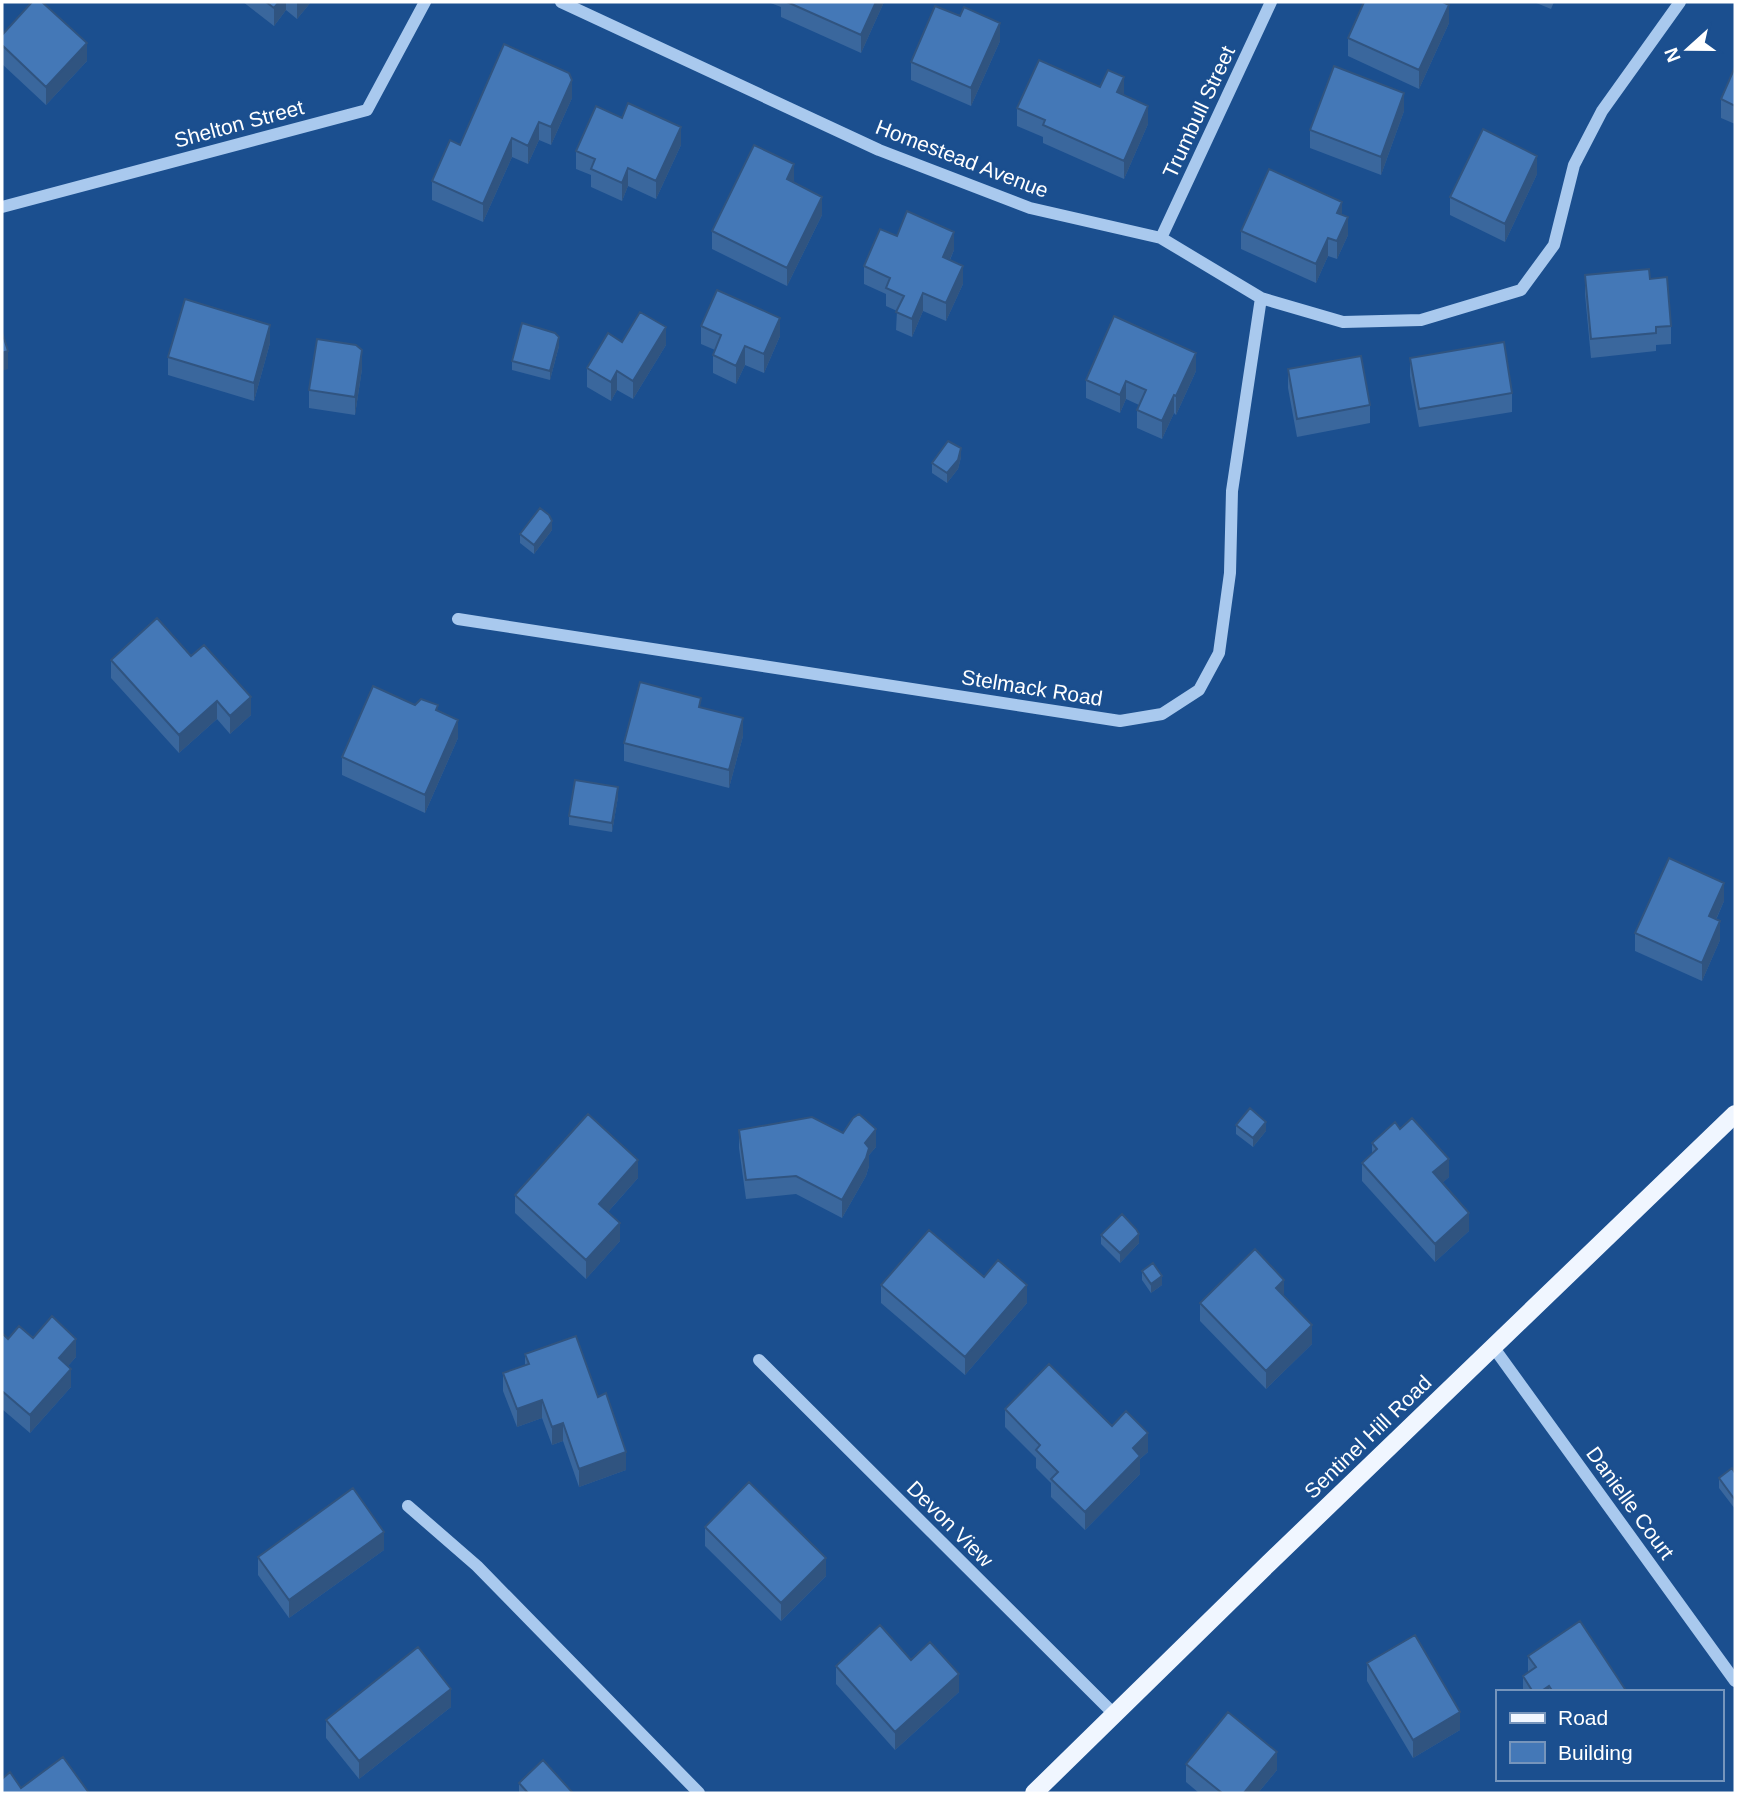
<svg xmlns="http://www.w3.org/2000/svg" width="1737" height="1795" viewBox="0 0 1737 1795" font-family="Helvetica,sans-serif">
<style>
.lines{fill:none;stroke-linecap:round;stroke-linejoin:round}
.minor{stroke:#a9c9ee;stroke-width:12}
.major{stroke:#f0f6ff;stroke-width:18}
.wall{fill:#3a679d}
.shaded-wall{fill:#305480}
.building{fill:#4478b7;stroke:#305480;stroke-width:2}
.labels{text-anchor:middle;stroke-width:5;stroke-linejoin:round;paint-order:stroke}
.street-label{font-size:21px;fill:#fff;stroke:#1b4f8f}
</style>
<rect width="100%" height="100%" fill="#1b4f8f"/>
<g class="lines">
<!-- minor -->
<path class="minor" d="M561 2 879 150 1030 208 1161 238 1261 298 1343 322 1421 320 1521 290 1554 245 1574 165 1602 111 1680 2
M2 207 367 110 425 2
M1161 238 1271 2
M458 619 1120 721 1162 714 1199 690 1219 653 1230 573 1232 491 1261 298
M1494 1348 1735 1681
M759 1360 1114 1714
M408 1506 477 1566 699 1793"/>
<!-- major -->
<path class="major" d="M1034 1793 1269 1563 1735 1114"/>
</g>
<!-- wall -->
<path class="wall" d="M243 2H311L297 19 286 10 274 26Z
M768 2H884L861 53 781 17V7Z
M1534 2H1554L1551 9Z
M1449 23 1419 89 1348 56V38Z
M2 35 87 61 46 105 2 64Z
M1000 41 971 106 911 80V62Z
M1735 67V124L1721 118V99Z
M1100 87 1124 95 1148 124 1124 179 1043 143V137L1017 126V108Z
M572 98 551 145 539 140 528 164 512 157 483 222 432 200V181L460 145Z
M1404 111 1381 175 1310 148V130Z
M681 145 656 199 628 186 622 201 591 187V175L576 169V151Z
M1537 174 1505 242 1450 215V197Z
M793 183 822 215 787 286 712 249V231Z
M1342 215 1348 235 1337 259 1328 256 1316 283 1241 249V231Z
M897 236 954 250 950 260 963 284 946 321 923 311 912 337 896 330 897 311 886 306V294L864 284V266Z
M1585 275 1650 279 1671 326V344L1656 345V351L1591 358 1585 294Z
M701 326 780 336 764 373 745 365 736 384 713 373V355L715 350 701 344Z
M622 342 666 345 633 399 617 390 611 401 587 387V368Z
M270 343 254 401 168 375V357Z
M559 346 550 380 512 370V361Z
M1410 358 1512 393V412L1419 427 1410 376Z
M362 369 355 415 309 408V390Z
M1288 369 1370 405V423L1297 437 1288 388Z
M1196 371 1176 415 1174 413 1162 439 1137 428V410L1139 405 1126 399 1120 413 1086 398V380Z
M961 457 958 469 947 483 932 473V463Z
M552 530 534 554 520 543V534Z
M191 656 251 715 230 734 217 719 179 753 111 678V660Z
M415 705 438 711 458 738 425 813 342 775V757Z
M701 707 743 736 729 788 624 761V743Z
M618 797 612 832 569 825V816Z
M1724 901 1716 920 1720 940 1702 981 1635 951V933Z
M1236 1125 1266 1131 1253 1147 1236 1134Z
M1400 1129 1449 1177 1442 1183 1469 1231 1435 1262 1362 1181V1163L1372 1154V1143Z
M739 1130 843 1133 876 1147 869 1155V1166L866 1176 842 1218 796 1194 746 1199 739 1148Z
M638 1178 608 1212 620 1241 586 1279 515 1213V1195Z
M1101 1235 1139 1243 1120 1263 1101 1244Z
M1142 1271 1162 1285 1151 1293 1142 1280Z
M984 1277 1027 1303 965 1375 881 1303V1285Z
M1284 1297 1312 1344 1266 1389 1200 1321V1303Z
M2 1333 8 1339 33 1338 76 1357 68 1366 71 1387 30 1433 2 1409Z
M525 1354 598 1397 626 1470 579 1487 563 1441 552 1445 542 1418 517 1427 503 1391V1373L525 1365Z
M1005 1409 1112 1426 1148 1452 1140 1459V1474L1085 1530 1051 1497V1483L1036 1468V1458L1005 1427Z
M1735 1473V1509L1719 1488V1478Z
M705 1527 826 1576 781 1621 705 1546Z
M384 1550 289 1618 258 1575V1557Z
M1528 1656 1627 1692H1523V1676L1528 1673Z
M1367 1663 1460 1730 1413 1758 1367 1681Z
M836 1666 959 1692 895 1750 836 1684Z
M451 1707 359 1779 326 1738V1720Z
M1186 1764 1277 1770 1258 1793H1199L1186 1782Z
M519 1783 573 1793H519Z"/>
<!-- shaded-wall -->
<path class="shaded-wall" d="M279 2H286V10L274 26V8Z
M297 2H311L297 19Z
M876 2H884L861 53V35Z
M1449 5V23L1419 89V70Z
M1000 23V41L971 106V88Z
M87 43V61L46 105V87Z
M1124 77V95L1117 92Z
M572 80V98L551 145V127Z
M1404 93V111L1381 175V157Z
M1148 106V124L1124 179V161Z
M539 122V140L528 164V146Z
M681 127V145L656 199V181Z
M512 138V157L483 222V204Z
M1537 156V174L1505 242V224Z
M794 164V182L787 179Z
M628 168V186L622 201V183Z
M822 197V215L787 286V268Z
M1342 202V220L1337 213Z
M1348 217V235L1337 259V241Z
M954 232V250L943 275V257Z
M1328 238V256L1316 283V264Z
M963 266V284L946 321V303Z
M923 293V311L912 337V319Z
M780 318V336L764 373V354Z
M270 325V343L254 401V383Z
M666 327V345L633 399V381Z
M559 337V346L550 380V371Z
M745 346V365L736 384V366Z
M362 350V369L355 415V397Z
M8 351V369L2 371V353Z
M1196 353V371L1176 415V396Z
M617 371V390L611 401V382Z
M1126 381V399L1120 413V395Z
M1174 395V413L1162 439V421Z
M961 448V457L958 469 947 483V473Z
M552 521V530L534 554V545Z
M251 697V715L230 734V716Z
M217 701V719L179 753V735Z
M743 718V736L729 788V770Z
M458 720V738L425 813V795Z
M618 787V797L612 832V823Z
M1724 883V901L1709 935V916Z
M1720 921V940L1702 981V963Z
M1266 1122V1131L1253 1147V1138Z
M876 1129V1147L869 1155V1166L866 1176 842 1218V1200L865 1143Z
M1449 1159V1177L1433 1191V1172Z
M638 1160V1178L599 1222V1204Z
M1469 1213V1231L1435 1262V1244Z
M620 1223V1241L586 1279V1260Z
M1139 1234V1243L1120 1263V1253Z
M1162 1276V1285L1151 1293V1284Z
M1284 1280V1298L1276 1288Z
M1027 1285V1303L965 1375V1357Z
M1312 1325V1344L1266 1389V1371Z
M76 1339V1357L59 1376V1358Z
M71 1369V1387L30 1433V1415Z
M542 1400V1418L517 1427V1409Z
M563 1423V1441L552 1445V1427Z
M1148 1433V1452L1140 1459V1474L1085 1530V1512L1133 1448Z
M626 1452V1470L579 1487V1469Z
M384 1532V1550L289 1618V1600Z
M826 1558V1576L781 1621V1603Z
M959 1674V1692L895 1750V1732Z
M1549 1686V1692H1540Z
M451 1689V1707L359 1779V1761Z
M1460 1712V1730L1413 1758V1740Z
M1277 1752V1770L1258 1793H1244Z"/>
<!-- building -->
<path class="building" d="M32 2H42L87 43 46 87 2 45V35Z
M266 2H279L274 8Z
M787 2H876L861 35Z
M1364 2H1443L1449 5 1419 70 1348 38Z
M935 6 960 16 964 7 1000 23 971 88 911 62Z
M504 44 569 73 572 80 551 127 539 122 528 146 512 138 483 204 432 181 450 140 460 145Z
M1039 60 1100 87 1108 70 1124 77 1117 92 1148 106 1124 161 1043 125 1045 120 1017 108Z
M1334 66 1404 93 1381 157 1310 130Z
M1735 67V106L1721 99Z
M628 103 681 127 656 181 628 168 622 183 591 169 595 159 576 151 596 106 622 118Z
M1483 129 1537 156 1505 224 1450 197Z
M754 145 794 164 787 179 822 197 787 268 712 231Z
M1269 169 1342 202 1337 213 1348 217 1337 241 1328 238 1316 264 1241 231Z
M907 211 954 232 943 257 963 266 946 303 923 293 912 319 896 312 904 296 886 288 890 278 864 266 880 229 897 236Z
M1649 269 1650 279 1667 277 1671 326 1656 327V333L1591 339 1585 275Z
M717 290 780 318 764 354 745 346 736 366 713 355 721 335 701 326Z
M185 299 270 325 254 383 168 357Z
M640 312 666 327 633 381 617 371 611 382 587 368 608 333 622 342Z
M1114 316 1196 353 1176 396 1174 395 1162 421 1137 410 1146 390 1126 381 1120 395 1086 380Z
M522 323 555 333 559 337 550 371 512 361Z
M2 332 8 351 2 353Z
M317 339 356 345 362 350 355 397 309 390Z
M1504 342 1512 393 1419 409 1410 358Z
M1361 356 1370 405 1297 419 1288 369Z
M948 441 961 448 958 460 947 473 932 463Z
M540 508 549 515 552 521 534 545 520 534Z
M157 618 191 656 204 645 251 697 230 716 217 701 179 735 111 660Z
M640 682 701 698 699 707 743 718 729 770 624 743Z
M373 686 415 705 421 699 438 705 436 710 458 720 425 795 342 757Z
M575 780 618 787 612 823 569 816Z
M1669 858 1724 883 1709 916 1720 921 1702 963 1635 933Z
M1250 1108 1266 1122 1253 1138 1236 1125Z
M588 1114 638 1160 599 1204 620 1223 586 1260 515 1195Z
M859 1114 876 1129 865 1143 869 1148 866 1158 842 1200 796 1176 746 1180 739 1130 812 1117 843 1133 853 1118Z
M1412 1118 1449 1159 1433 1172 1469 1213 1435 1244 1362 1163 1377 1149 1372 1143 1395 1122 1400 1129Z
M1122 1214 1136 1229 1139 1234 1120 1253 1101 1235Z
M929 1230 984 1277 998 1260 1027 1285 965 1357 881 1285Z
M1255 1249 1284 1280 1276 1288 1312 1325 1266 1371 1200 1303Z
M1153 1263 1162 1276 1151 1284 1142 1271Z
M52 1316 76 1339 59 1358 71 1369 30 1415 2 1391V1333L8 1339 19 1326 33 1338Z
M576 1336 598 1397 606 1393 626 1452 579 1469 563 1423 552 1427 542 1400 517 1409 503 1373 529 1364 525 1354Z
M1049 1364 1112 1426 1126 1411 1148 1433 1133 1448 1140 1456 1085 1512 1051 1479 1058 1472 1036 1450 1040 1445 1005 1409Z
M1732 1468 1735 1473V1500L1719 1478Z
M749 1482 826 1558 781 1603 705 1527Z
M353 1488 384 1532 289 1600 258 1557Z
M1580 1621 1627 1692H1553L1549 1686 1540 1692H1533L1523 1676 1536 1667 1528 1656Z
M880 1625 911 1660 930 1642 959 1674 895 1732 836 1666Z
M1415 1635 1460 1712 1413 1740 1367 1663Z
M418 1647 451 1689 359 1761 326 1720Z
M1228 1712 1277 1752 1244 1793H1222L1186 1764Z
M63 1757 89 1793H2V1779L10 1772 21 1788Z
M543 1760 573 1793H528L519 1783Z"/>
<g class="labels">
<!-- street labels -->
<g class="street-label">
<text transform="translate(1199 112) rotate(-65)" y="7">Trumbull Street</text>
<text transform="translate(239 124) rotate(-15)" y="7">Shelton Street</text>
<text transform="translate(962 159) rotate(21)" y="7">Homestead Avenue</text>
<text transform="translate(1032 688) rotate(9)" y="7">Stelmack Road</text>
<text transform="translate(1368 1437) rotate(-44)" y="7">Sentinel Hill Road</text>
<text transform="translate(1630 1503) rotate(54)" y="7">Danielle Court</text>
<text transform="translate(950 1524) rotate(45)" y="7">Devon View</text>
</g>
</g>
<!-- border -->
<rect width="1737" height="1795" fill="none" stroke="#ffffff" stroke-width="7"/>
<!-- legend -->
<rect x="1496" y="1690" width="228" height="91" fill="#1b4f8f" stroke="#7695bc" stroke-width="2"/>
<rect x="1510" y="1713" width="35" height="10" fill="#f0f6ff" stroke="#7695bc" stroke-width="2"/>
<text x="1558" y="1725" font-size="21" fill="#ffffff">Road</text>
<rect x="1510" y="1742" width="35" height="21" fill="#4478b7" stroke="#7695bc" stroke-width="2"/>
<text x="1558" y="1760" font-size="21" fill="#ffffff">Building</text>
<!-- north arrow -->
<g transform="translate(1688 49) rotate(249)" stroke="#1b4f8f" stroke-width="5" paint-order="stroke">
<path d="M0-5L12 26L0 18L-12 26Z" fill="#ffffff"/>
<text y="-10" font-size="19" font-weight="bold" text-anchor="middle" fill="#ffffff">N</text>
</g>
</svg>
